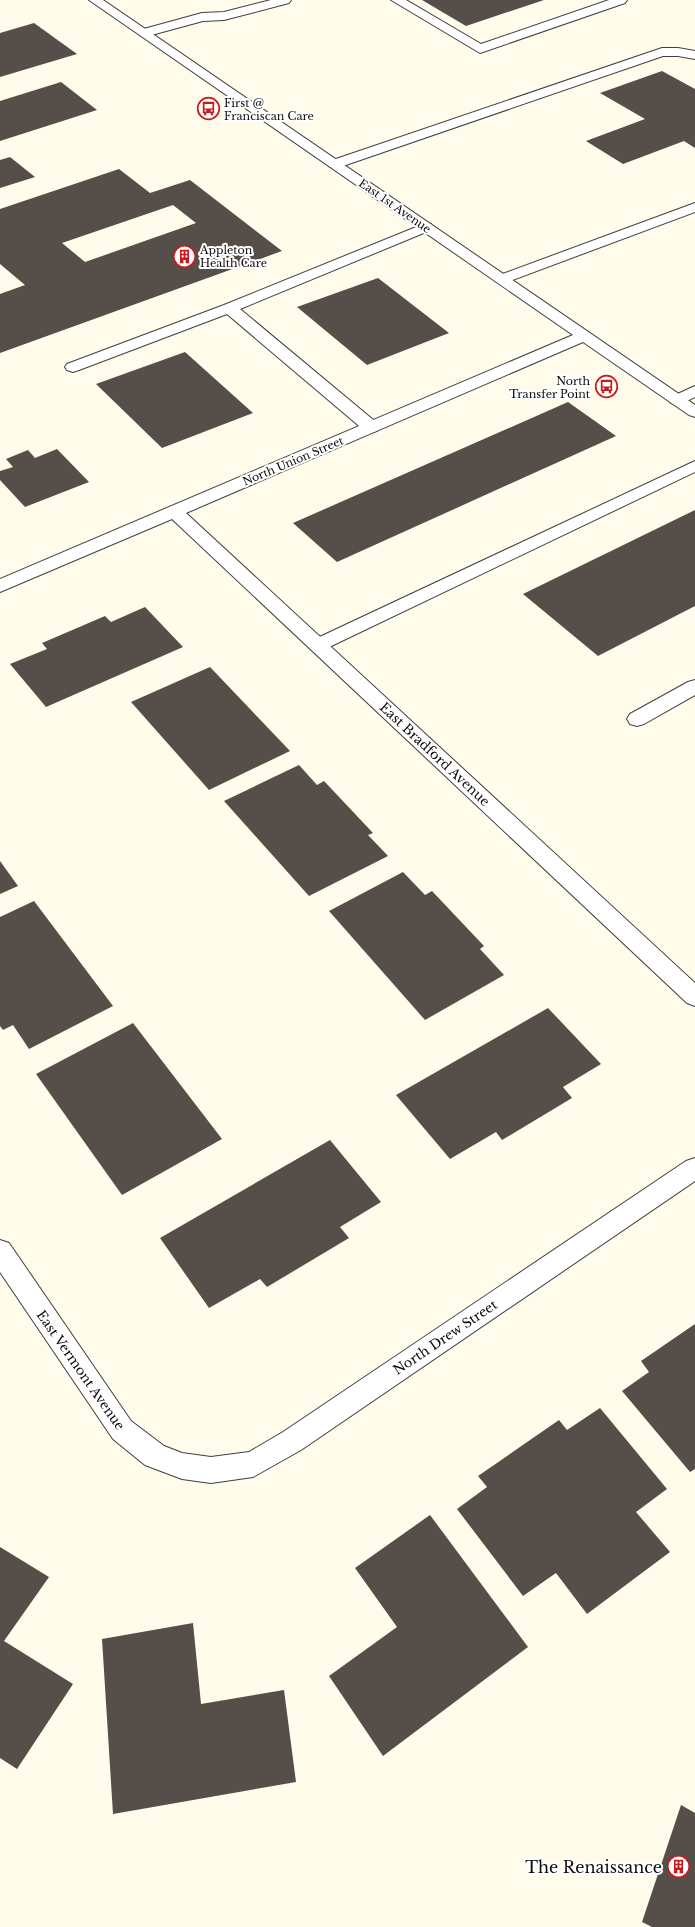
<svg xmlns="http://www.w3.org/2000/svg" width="695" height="1927" viewBox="0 0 695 1927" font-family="'Libre Baskerville',serif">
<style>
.building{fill:#564e48;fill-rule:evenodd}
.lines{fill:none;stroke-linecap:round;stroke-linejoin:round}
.lane-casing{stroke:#3f3f3f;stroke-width:2}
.street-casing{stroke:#3f3f3f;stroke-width:2}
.lane{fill:#fff;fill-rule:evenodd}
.street{fill:#fff;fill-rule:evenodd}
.labels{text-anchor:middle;stroke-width:4;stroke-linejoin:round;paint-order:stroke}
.far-poi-label{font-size:11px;fill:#0c0c0c;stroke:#fff;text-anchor:start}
.far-street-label{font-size:11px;fill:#0c0c0c;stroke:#fff}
.street-label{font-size:13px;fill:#0c0c0c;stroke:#fff}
.near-poi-label{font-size:16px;fill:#0c0c0c;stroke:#fff;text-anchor:end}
</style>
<rect width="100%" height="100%" fill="#fffcec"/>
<!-- building -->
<path class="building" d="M422 0H544L466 26Z
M34 23 77 54 0 77V33Z
M662 71 695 89V148L684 141 623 164 586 141 645 119 600 93Z
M61 82 97 110 0 141V101Z
M10 157 35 177 0 188V160Z
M119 169 150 193 190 180 282 251 0 353V294L25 285 0 264V209ZM173 205 196 223 85 262 62 243Z
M378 278 449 333 367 365 297 307Z
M185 352 253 413 162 448 96 384Z
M568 402 616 436 337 562 293 523Z
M57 449 89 482 25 507 0 480V471L13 467 6 459 28 450 35 458Z
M695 510V606L598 656 523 594Z
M145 607 183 647 46 707 10 664 47 649 42 643 105 616 111 622Z
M210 667 290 751 209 790 131 702Z
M299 765 317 785 324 781 373 833 368 835 388 856 309 896 224 801Z
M0 861 18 886 0 894Z
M403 872 425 895 432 891 484 946 480 949 504 975 425 1020 329 911Z
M34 901 113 1006 29 1049 13 1025 3 1030 0 1026V917Z
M548 1008 601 1064 563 1087 572 1098 502 1140 496 1132 450 1159 396 1095Z
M133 1023 222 1139 122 1195 36 1074Z
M330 1140 381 1202 340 1227 349 1238 267 1287 260 1279 209 1308 160 1238Z
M695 1324V1469L690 1472 622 1391 649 1372 641 1361Z
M600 1408 667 1489 636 1512 670 1552 587 1614 556 1573 523 1596 457 1509 487 1487 478 1476 559 1420 567 1430Z
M430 1515 528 1647 383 1756 329 1676 397 1627 355 1568Z
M0 1547 49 1577 4 1641 73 1684 17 1769 0 1758Z
M193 1623 201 1704 284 1690 296 1782 113 1814 102 1639Z
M681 1805 695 1813V1927H652L642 1922Z"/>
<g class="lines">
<defs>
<path id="lane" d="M271 0H291L289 3 224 20 203 21 144 37 138 33 140 30 202 13 224 12Z
M391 0H406L481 44 609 0H627L625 3 480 53Z
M662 48H678L695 51V59L678 56H663L340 167H330L328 164 330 161Z
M695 203V212L507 282H497L494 279 497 276Z
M426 223 431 224 433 227 431 230 240 309 377 423 379 427 377 431 371 432 365 431 227 314 79 370 73 372 67 370 65 367 67 364 224 305Z
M695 386V397L683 403 677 405 671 403 669 400 671 397Z
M695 461V472L325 649 318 651 311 649 309 645 311 641Z
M695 680V695L644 724 637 726 630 724 627 719 630 714 688 682Z"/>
<path id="street" d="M89 0H103L695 405V417L689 415 583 342 186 513 695 983V1006L687 1003 172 519 0 592V579L573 335Z
M695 1158V1181L301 1450 253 1477 211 1483 182 1479 145 1465 113 1439 0 1272V1240L9 1243 131 1421 164 1446 182 1453 211 1457 249 1452 283 1432 686 1161Z"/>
</defs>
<!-- lane casing -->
<use href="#lane" class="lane-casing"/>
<!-- street casing -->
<use href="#street" class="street-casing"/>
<!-- lane -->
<use href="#lane" class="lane"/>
<!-- street -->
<use href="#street" class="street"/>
</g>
<!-- icons -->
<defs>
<symbol id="bus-ring" viewBox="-11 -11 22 22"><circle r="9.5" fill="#fff" stroke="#c41d20" stroke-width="1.5"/><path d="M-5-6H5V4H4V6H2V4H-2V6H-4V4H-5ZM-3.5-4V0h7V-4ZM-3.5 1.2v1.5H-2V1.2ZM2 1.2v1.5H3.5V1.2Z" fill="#c41d20"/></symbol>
<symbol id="building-ring" viewBox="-11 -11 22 22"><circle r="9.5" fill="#fff" stroke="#c41d20" stroke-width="1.5"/><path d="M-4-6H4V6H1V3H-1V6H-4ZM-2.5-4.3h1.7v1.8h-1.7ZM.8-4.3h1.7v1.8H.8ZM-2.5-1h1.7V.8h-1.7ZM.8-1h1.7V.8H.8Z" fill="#c41d20"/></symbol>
</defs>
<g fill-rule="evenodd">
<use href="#bus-ring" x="196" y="96" width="25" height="25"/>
<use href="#building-ring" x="172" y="244" width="25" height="25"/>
<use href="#bus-ring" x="594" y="374" width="25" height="25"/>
<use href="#building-ring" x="666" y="1854" width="25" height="25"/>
</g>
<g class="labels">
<!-- far-poi labels -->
<g class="far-poi-label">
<text x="224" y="107">First @<tspan x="224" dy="13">Franciscan Care</tspan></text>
<text x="200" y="254">Appleton<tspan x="200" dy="13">Health Care</tspan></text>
<text x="590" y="385" text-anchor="end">North<tspan x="590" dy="13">Transfer Point</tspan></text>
</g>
<!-- far-street labels -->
<g class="far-street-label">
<text transform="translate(395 206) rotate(35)" y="4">East 1st Avenue</text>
<text transform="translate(293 461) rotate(-23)" y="4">North Union Street</text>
</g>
<!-- street labels -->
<g class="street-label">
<text transform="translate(435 754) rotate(43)" y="5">East Bradford Avenue</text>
<text transform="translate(445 1337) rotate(-34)" y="5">North Drew Street</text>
<text transform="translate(81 1370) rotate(55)" y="5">East Vermont Avenue</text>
</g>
<!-- near-poi labels -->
<g class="near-poi-label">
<text x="662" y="1873">The Renaissance</text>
</g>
</g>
</svg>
